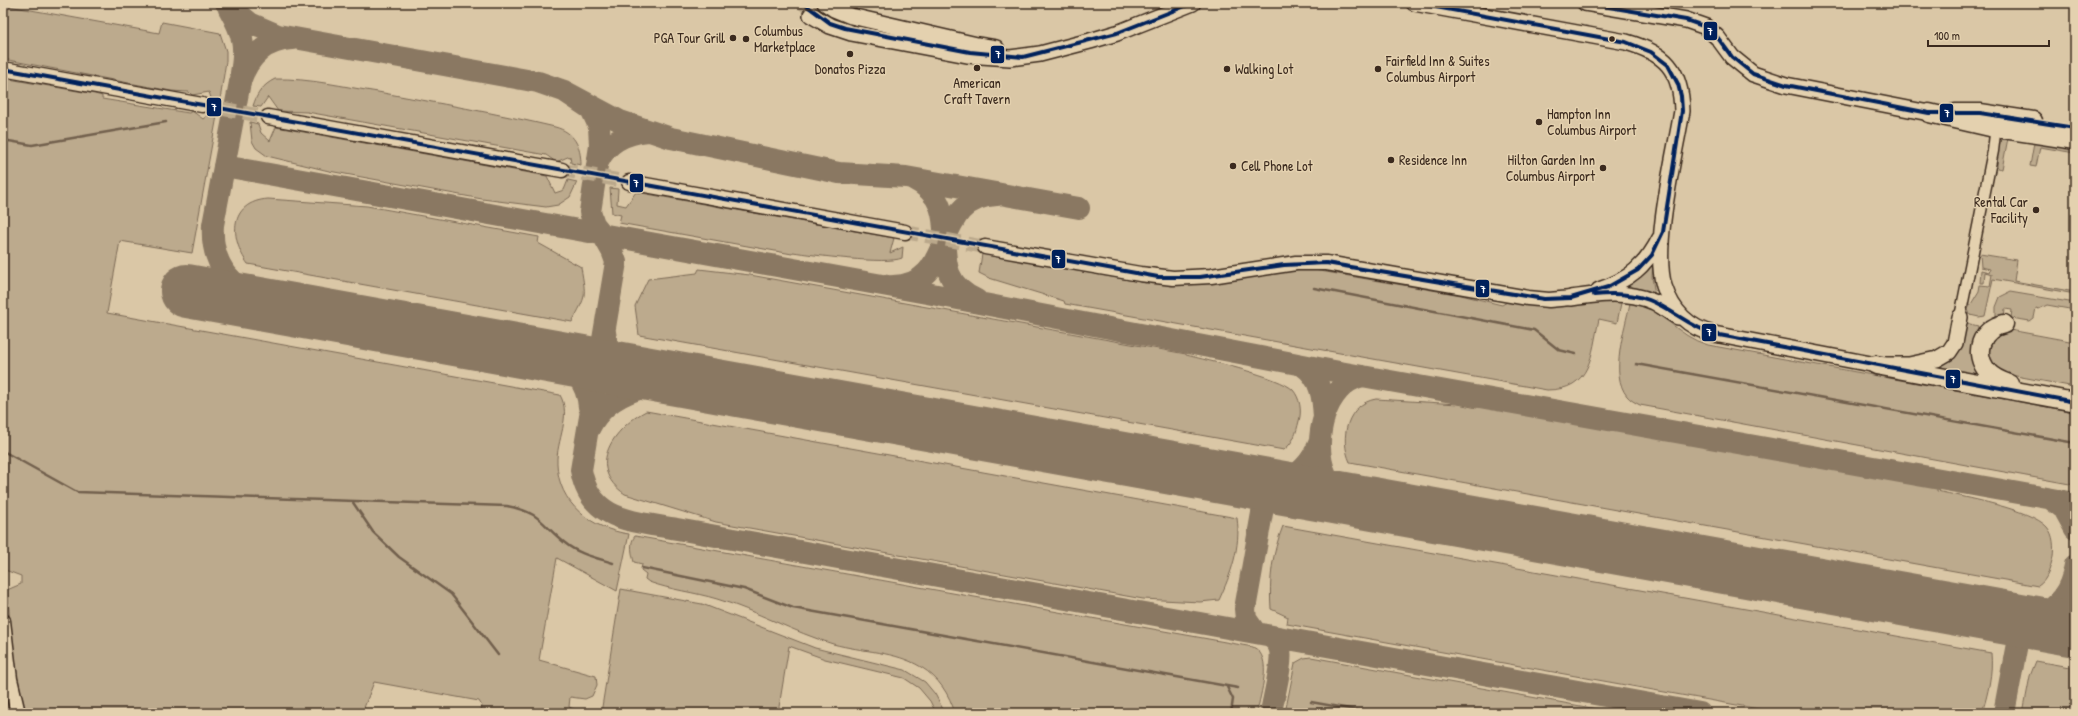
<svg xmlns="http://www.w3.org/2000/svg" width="2078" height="716" viewBox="0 0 2078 716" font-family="'Patrick Hand',sans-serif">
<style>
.green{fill:#bcaa8d;stroke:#7c6a56}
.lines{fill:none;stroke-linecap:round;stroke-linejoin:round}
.stream{stroke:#72604d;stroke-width:2.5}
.taxiway{stroke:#8a7862;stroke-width:22}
.runway{stroke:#8a7862;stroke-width:54}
.secondary-tunnel{stroke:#baa88b;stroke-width:14;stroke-dasharray:14 7;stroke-linecap:butt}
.primary-tunnel{stroke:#baa88b;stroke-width:15;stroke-dasharray:15 8;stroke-linecap:butt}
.street-casing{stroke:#3b2a1e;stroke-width:13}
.secondary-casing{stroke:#3b2a1e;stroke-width:17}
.primary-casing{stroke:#3b2a1e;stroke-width:18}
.highway-casing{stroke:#3b2a1e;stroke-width:21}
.street{stroke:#e4d1af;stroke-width:10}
.secondary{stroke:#e4d1af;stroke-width:14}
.primary{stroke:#e4d1af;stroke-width:15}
.highway{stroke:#e4d1af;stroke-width:18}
.bus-1-casing{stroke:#e4d1af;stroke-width:7}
.bus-1{stroke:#00205b;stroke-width:4}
.poi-dot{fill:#3b2a1e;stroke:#e4d1af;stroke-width:1.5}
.labels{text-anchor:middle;stroke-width:3;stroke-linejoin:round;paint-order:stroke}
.poi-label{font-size:14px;fill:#3b2a1e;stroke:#e4d1af;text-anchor:start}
.line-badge{stroke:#e4d1af;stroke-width:1.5}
.badge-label{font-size:11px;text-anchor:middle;font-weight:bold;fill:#fff}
</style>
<rect width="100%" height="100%" fill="#dac7a6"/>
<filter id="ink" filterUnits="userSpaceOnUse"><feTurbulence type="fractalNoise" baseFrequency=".025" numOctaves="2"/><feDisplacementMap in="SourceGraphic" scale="8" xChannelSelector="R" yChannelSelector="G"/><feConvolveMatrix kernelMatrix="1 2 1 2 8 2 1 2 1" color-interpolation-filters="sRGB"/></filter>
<g filter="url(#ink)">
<!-- green -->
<path class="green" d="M3 5 159 33 162 22 220 33 226 51V61L220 100 211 98 209 92 192 95 189 92 171 91 3 59Z
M3 78 95 94 102 96V99L189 113 192 111 203 119 208 115 217 116 192 253 120 241 107 313 560 395C572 416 556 441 557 463 558 504 592 529 629 534L617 591 557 558 539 660 596 676 597 685 592 696 585 699 570 697 569 707 583 713H480L482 706 479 701 374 682 362 713H25L15 671 7 590 21 584V576L5 570 3 552Z
M275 79C309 78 345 87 378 92 437 103 496 113 555 127 574 132 581 146 581 165L571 163 570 156 556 162 546 155 307 112 278 111 268 97 261 107 253 106C257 93 263 85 275 79Z
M250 122 258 124 261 133 270 141 276 127 547 176 555 193 564 190 568 180 577 182 570 197 558 205 546 207 482 199 329 171 267 156 256 148 252 141Z
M2000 136 2008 138 2002 169 1997 168 1998 140Z
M2034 143 2075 145V153L2040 147 2036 167 2030 166Z
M610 188 618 189 617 204 626 206 636 192 894 238 890 253 903 247 902 258C887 265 812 255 793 252L792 254 619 223 621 215 612 213Z
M268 199 367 206 539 237 538 243 581 267C586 298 587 294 572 322L248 264C229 238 229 202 268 199Z
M982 254 1146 283V281C1165 283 1183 285 1202 284 1239 281 1276 270 1314 270L1461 295 1502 305 1507 302 1528 304 1618 299 1621 303 1617 323 1599 319C1591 355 1592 390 1547 390L1065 304 1064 301 989 278 979 273Z
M1980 254 2017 260 2014 281 2075 292V294L1993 279 1985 316 1979 317 1970 315 1968 309 1979 291 1980 285 1990 286 1992 274 1985 272 1984 283H1980L1981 270 1989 272 1990 269 1981 267Z
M1653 258 1652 277 1655 295 1617 289Z
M699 269 750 275 1186 354V355C1206 360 1281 377 1293 390 1300 398 1302 411 1299 421 1296 433 1294 442 1284 450L639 335 635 306 648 279 697 273Z
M2010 292 2075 303V310L2047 305 2039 309 2036 308 2034 318 2030 321 2011 318 2012 310 2005 309 2004 317 1996 316V307L2000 297Z
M1633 301C1663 309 1676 336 1708 345L2075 412V485L1640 405C1636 403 1630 400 1627 396 1609 374 1625 329 1630 303Z
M1966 323 1978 326 1975 345 1980 375 1937 367Z
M2010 330 2075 342V387L2000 373C1981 361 1989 333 2010 330Z
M1376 399 1458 404 1477 408V406L1937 488V491C1963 497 2031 509 2047 527 2054 535 2054 547 2053 557 2050 567 2048 580 2038 586L1350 462C1339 438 1347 404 1376 399Z
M646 411 1237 518C1241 547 1231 574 1219 600L1200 602 1143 599 716 522 625 494C585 467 614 428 646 411Z
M1283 526 1991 653C1993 673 1988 693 1982 713H1781L1287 624 1288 617 1271 609C1269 579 1272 554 1283 526Z
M635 536 1253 647C1274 657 1260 694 1257 713H955C949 694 939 678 921 667 895 651 863 652 833 644 793 632 757 611 717 599 694 592 671 590 649 582L645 579 646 574 641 570 642 564 634 562C632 554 629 543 635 536Z
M621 589 702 604 815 648 905 670 925 682 935 694 945 713H936L930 701 919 688 904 678 825 659 789 646 778 713H601Z
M1311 657 1619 713H1285L1295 663 1304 658Z
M2036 661 2075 668V713H2023L2030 676Z"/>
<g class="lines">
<!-- stream -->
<path class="stream" d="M3 140 32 145 166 122
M1314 288 1534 330 1559 350 1576 354
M1636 364 2075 443
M3 451 77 492 507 506C542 513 540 523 565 543 578 554 597 558 613 563
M352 501 373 532 399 557 451 594 498 655
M642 568 744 589 793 608 1238 688
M1227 687 1233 699 1231 713
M1311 702 1372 713"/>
<!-- taxiway -->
<path class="taxiway" d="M226 3 250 23 278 35 538 82 564 91 620 121 671 138 839 173 906 177 1079 208
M229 9C243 34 246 45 241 73
M564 91 591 109 599 126 600 146 590 212 594 224 603 235 612 251 616 262 581 470C590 522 634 521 677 529L1700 713
M598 162C607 142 627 133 648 131
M224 166 932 294 1334 371 2075 503
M913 179C974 209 915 273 977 300
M893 286C959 285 928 198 997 195
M271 306C235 288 210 269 213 225L240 82C248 57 266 40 293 39
M605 332C607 354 617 364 636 371
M549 356C572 365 587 381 589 407
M1302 365C1321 378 1323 397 1324 418
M1363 376C1324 384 1311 443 1326 475 1334 492 1352 498 1368 503
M589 429C609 388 657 382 697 382
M1242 480C1260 487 1265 492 1262 512
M2051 499 2064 509 2075 529
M1995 616 2011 624 2017 640
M1256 633 1246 619 1245 609 1264 502C1268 495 1274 492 1280 487 1299 473 1311 465 1320 441
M1262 634C1271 636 1278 641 1280 650 1283 662 1273 699 1271 713
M2004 713 2019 633C2046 608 2068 607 2075 565"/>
<!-- runway -->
<path class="runway" d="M187 291 2075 630"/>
<!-- secondary-tunnel -->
<path class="secondary-tunnel" d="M202 105 268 117
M562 170 629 182
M905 232 985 247"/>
<!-- primary-tunnel -->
<path class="primary-tunnel" d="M803 3 825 19"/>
<defs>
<path id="street" d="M1960 317 1993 151 1995 134 1990 127"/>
<path id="secondary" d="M3 69 202 105
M268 117 562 170
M629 182 905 232
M985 247 1140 274 1173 278 1211 276 1296 263H1326L1528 298 1549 300 1571 298
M3 621 10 679 18 713"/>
<path id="primary" d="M825 3 834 9 851 16 977 45 996 48
M1414 3 1626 42C1665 53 1681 69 1682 111 1675 154 1652 246 1664 286 1672 311 1688 328 1714 334L1876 365H1909L1937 359 1949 352 1955 343 1960 317
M1585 3 1686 20 1706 27 1718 38 1732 57 1753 74 1786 85 1929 113
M811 15 830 26 851 33 967 55 1010 58 1040 54 1090 41 1117 33 1193 3
M1599 290C1629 280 1646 266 1660 238
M1571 298C1599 294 1627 290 1654 302 1662 306 1670 313 1678 317"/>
<path id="highway" d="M1929 113 1990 127 2075 140
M1955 113H1980L2033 121
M2004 324C1981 329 1972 353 1988 372 1993 378 2001 381 2009 384
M1876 365 2075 402"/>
</defs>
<!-- street casing -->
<use href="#street" class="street-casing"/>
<!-- secondary casing -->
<use href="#secondary" class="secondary-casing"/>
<!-- primary casing -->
<use href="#primary" class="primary-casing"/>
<!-- highway casing -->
<use href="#highway" class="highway-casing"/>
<!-- street -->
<use href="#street" class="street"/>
<!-- secondary -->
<use href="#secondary" class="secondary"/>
<!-- primary -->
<use href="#primary" class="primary"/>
<!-- highway -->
<use href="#highway" class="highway"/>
<defs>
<path id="bus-1" d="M803 3 830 23 845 28 970 52 1023 57 1117 33 1193 3
M1585 3 1686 20 1706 27 1718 38 1732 57 1753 74 1786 85 1929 113H1980L2075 128
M3 69 1158 277H1200L1284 265 1326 263 1544 299 1571 298 1608 287 1638 270 1652 255 1663 232 1682 111 1681 96 1678 84 1668 65 1651 52 1626 42 1414 3
M1594 295C1612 293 1631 293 1649 300 1672 309 1690 327 1714 334L2075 402"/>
</defs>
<!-- bus-1 casing -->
<use href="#bus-1" class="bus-1-casing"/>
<!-- bus-1 -->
<use href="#bus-1" class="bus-1"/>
</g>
</g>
<!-- markers -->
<g class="poi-dot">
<circle cx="733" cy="38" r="4"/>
<circle cx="746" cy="39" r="4"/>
<circle cx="1612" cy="39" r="3.5"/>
<circle cx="850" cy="54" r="4"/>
<circle cx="977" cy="68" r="4"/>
<circle cx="1227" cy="69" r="4"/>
<circle cx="1378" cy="69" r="4"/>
<circle cx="1539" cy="122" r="4"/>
<circle cx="1391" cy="160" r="4"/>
<circle cx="1233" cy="166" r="4"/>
<circle cx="1603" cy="168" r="4"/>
<circle cx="2036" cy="210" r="4"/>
</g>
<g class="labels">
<!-- poi labels -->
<g class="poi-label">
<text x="754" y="36">Columbus<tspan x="754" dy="16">Marketplace</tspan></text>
<text x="725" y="43" text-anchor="end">PGA Tour Grill</text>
<text x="1386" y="66">Fairfield Inn &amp; Suites<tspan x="1386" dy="16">Columbus Airport</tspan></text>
<text x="850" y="74" text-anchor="middle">Donatos Pizza</text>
<text x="1235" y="74">Walking Lot</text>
<text x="977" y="88" text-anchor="middle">American<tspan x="977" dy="16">Craft Tavern</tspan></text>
<text x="1547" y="119">Hampton Inn<tspan x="1547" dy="16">Columbus Airport</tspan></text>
<text x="1399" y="165">Residence Inn</text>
<text x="1595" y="165" text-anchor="end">Hilton Garden Inn<tspan x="1595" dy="16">Columbus Airport</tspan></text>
<text x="1241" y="171">Cell Phone Lot</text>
<text x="2028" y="207" text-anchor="end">Rental Car<tspan x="2028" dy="16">Facility</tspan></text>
</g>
</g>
<g class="line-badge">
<rect x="1703" y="21" width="15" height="20" rx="4" fill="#00205b"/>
<rect x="990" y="45" width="15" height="19" rx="4" fill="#00205b"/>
<rect x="206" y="97" width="16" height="20" rx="4" fill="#00205b"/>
<rect x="1939" y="103" width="15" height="20" rx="4" fill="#00205b"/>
<rect x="629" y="173" width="15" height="20" rx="4" fill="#00205b"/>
<rect x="1051" y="249" width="15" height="20" rx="4" fill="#00205b"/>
<rect x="1475" y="279" width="15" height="19" rx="4" fill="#00205b"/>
<rect x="1701" y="323" width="16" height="19" rx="4" fill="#00205b"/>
<rect x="1945" y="369" width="16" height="20" rx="4" fill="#00205b"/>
</g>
<g class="badge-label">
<text x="1710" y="35">7</text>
<text x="998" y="58">7</text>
<text x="214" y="111">7</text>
<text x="1947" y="117">7</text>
<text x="636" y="187">7</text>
<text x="1058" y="263">7</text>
<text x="1483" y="293">7</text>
<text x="1709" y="336">7</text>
<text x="1953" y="383">7</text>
</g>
<!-- margin -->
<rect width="2078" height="716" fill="none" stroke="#e4d1af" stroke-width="16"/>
<rect x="8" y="8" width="2062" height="700" fill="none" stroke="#3b2a1e" stroke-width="1.5" filter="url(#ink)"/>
<!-- scale -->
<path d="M1928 40v6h121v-6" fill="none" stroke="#3b2a1e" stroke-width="2"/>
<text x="1934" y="40" font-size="12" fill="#3b2a1e" stroke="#e4d1af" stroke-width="3" paint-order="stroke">100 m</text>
</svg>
